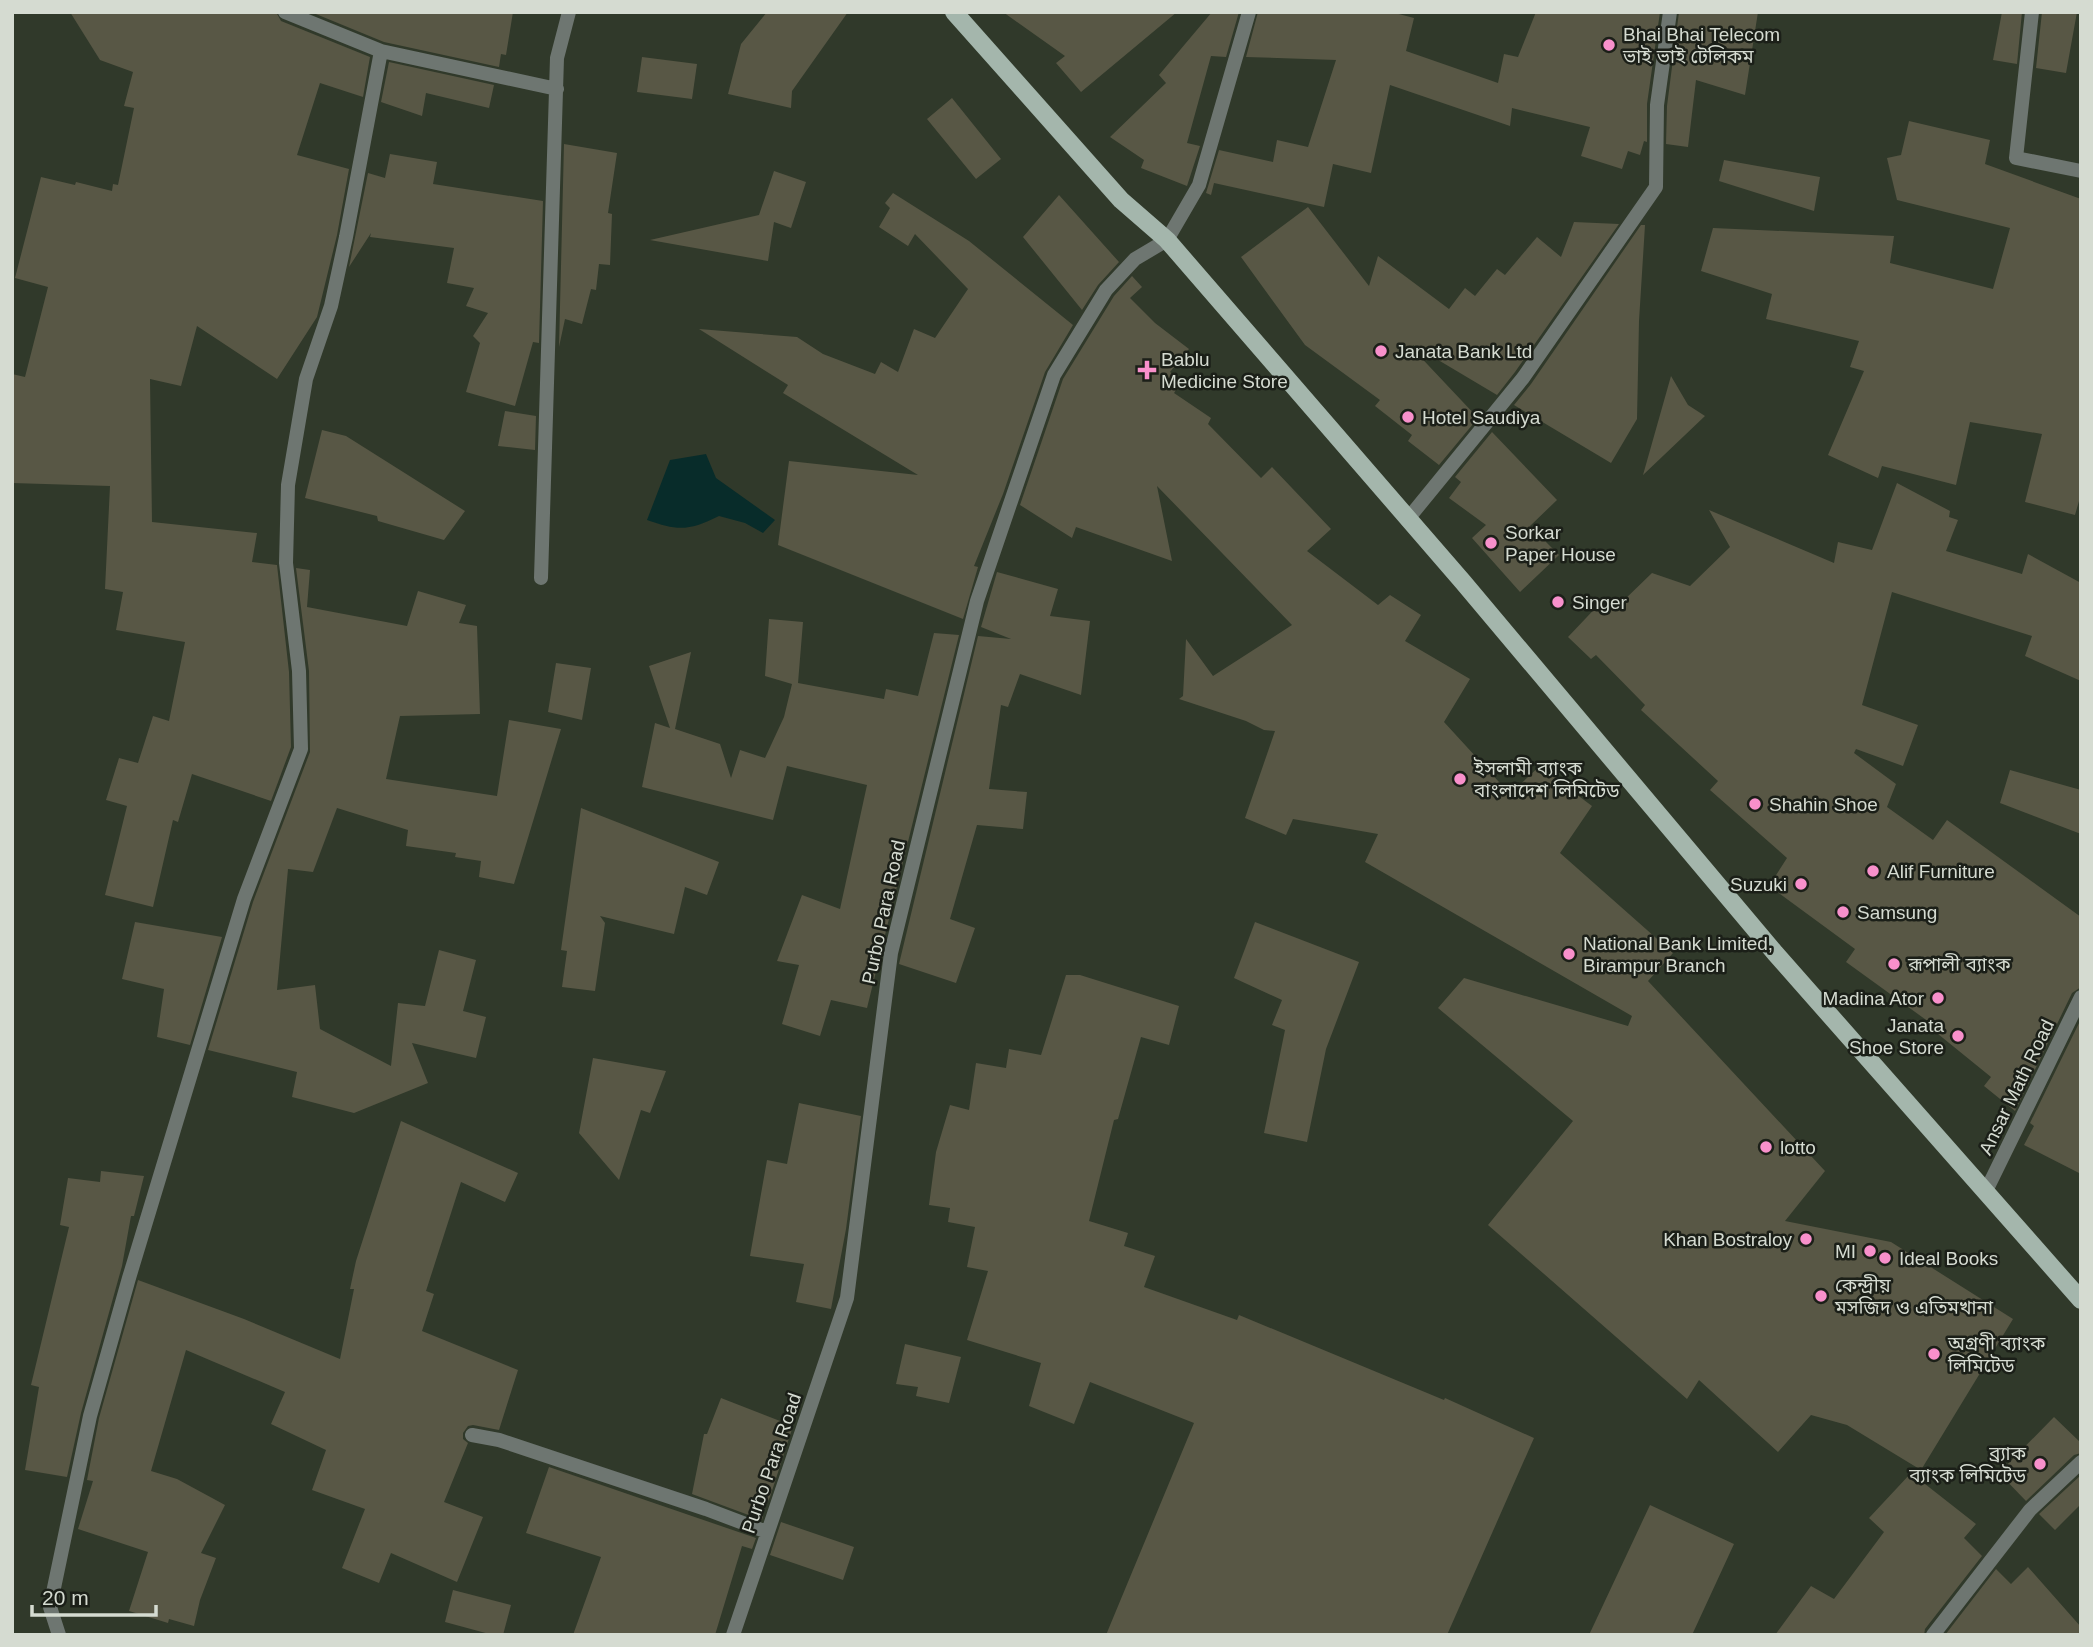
<svg xmlns="http://www.w3.org/2000/svg" width="2093" height="1647" viewBox="0 0 2093 1647" font-family="Arial,'Noto Sans Bengali',sans-serif">
<style>
.water{fill:#082c2a}
.building{fill:#585745}
.lines{fill:none;stroke-linecap:round;stroke-linejoin:round}
.street{stroke:#6e7671;stroke-width:14}
.primary{stroke:#a4b6ac;stroke-width:18}
.poi-dot{fill:#f890cb;stroke:#1b1f18;stroke-width:2.5}
.labels{text-anchor:middle;stroke-width:5;stroke-linejoin:round;paint-order:stroke}
.poi-label{font-size:19px;fill:#d5dbd1;stroke:#1b1f18;text-anchor:start}
.street-label{font-size:19px;fill:#d5dbd1;stroke:#1b1f18}
</style>
<rect width="100%" height="100%" fill="#30392a"/>
<!-- water -->
<path class="water" d="M706 454 716 478 775 520 763 533 745 523 719 516C689 531 678 531 647 520L670 460Z"/>
<!-- building -->
<path class="building" d="M70 12H276L281 21 370 57 363 97 320 83 297 155 349 169 337 235 317 317 277 379 197 326 181 386 150 379 152 522 257 533 252 562 277 565 289 672 291 747 271 801 192 774 178 822 173 820 153 907 105 895 127 806 106 800 119 758 138 763 153 716 169 721 185 642 116 630 123 592 105 589 110 486 12 483V374L25 377 48 287 15 278 41 177 75 185 76 182 112 191 113 184 118 185 134 108 124 106 133 72 100 60Z
M311 12H513L506 55 501 54 499 67 384 42Z
M767 12H848L792 91 791 108 728 94 741 44Z
M1003 12H1177L1081 92 1056 63 1065 56Z
M1212 12H1239L1226 57 1211 56 1187 143 1200 146 1187 186 1141 168 1144 160 1110 137 1166 83 1159 75Z
M1258 12H1391L1414 18 1406 51 1498 83 1504 54 1518 57 1536 12H1660L1647 104V142L1644 141 1640 155 1628 151 1622 169 1581 156 1590 127 1512 108 1510 126 1390 85 1371 173 1333 164 1324 207 1214 183 1211 195 1206 193 1219 150 1273 162 1277 140 1308 147 1336 60 1246 57Z
M1679 12H1758L1745 95 1696 80 1688 147 1666 144 1667 106Z
M2002 12H2022L2017 64 1993 60Z
M2042 12H2077L2066 73 2036 68Z
M642 57 697 64 692 99 637 92Z
M389 62 494 85 489 108 426 93 422 116 381 102Z
M952 98 1001 159 976 179 927 119Z
M1909 121 1990 140 1985 164 2081 199V494L2075 515 2025 502 2042 434 1970 422 1956 485 1882 466 1878 478 1828 455 1864 371 1850 367 1859 341 1766 319 1772 294 1701 271 1713 228 1894 236 1890 263 1993 289 2010 228 1897 200 1887 158 1901 155Z
M564 144 617 153 608 213 612 214 610 265 599 264 596 290 591 289 582 324 565 319 559 347Z
M390 154 437 162 433 184 543 201 539 343 533 342 515 406 466 392 480 343 473 336 488 313 466 306 474 288 447 283 454 248 370 237 371 233 349 267 368 173 385 178Z
M1724 160 1820 177 1814 211 1719 181Z
M774 171 806 182 791 228 774 222 768 261 650 240 759 215Z
M893 193 969 241 1073 325 1045 372 1003 494 974 566 978 567 963 619 778 545 789 461 918 475 783 393 788 385 699 329 797 337 823 354 875 374 881 362 898 372 914 329 935 338 968 289 915 234 908 246 879 227 890 208 885 203Z
M1059 195 1119 262 1098 285 1082 310 1023 237Z
M1308 207 1369 286 1378 256 1449 309 1465 288 1475 296 1497 269 1505 275 1537 237 1561 257 1574 222 1619 224 1515 372 1497 395 1413 345 1412 348 1478 418 1439 465 1408 441 1412 435 1375 406 1380 400 1305 345 1241 257Z
M1641 225H1645L1639 321 1637 419 1611 463 1514 405 1531 384Z
M1132 276 1142 287 1130 298 1155 323 1189 349 1170 372 1182 381 1174 393 1211 418 1208 424 1261 478 1272 467 1331 529 1307 551 1378 605 1390 595 1421 615 1405 641 1470 679 1444 722 1510 794 1544 762 1572 791 1592 806 1560 853 1673 953 1648 981 1825 1171 1785 1221 1891 1242 2013 1319 1921 1470 1847 1425 1811 1415 1778 1452 1699 1380 1687 1399 1488 1225 1573 1121 1438 1008 1464 978 1628 1026 1632 1016 1365 862 1378 834 1293 819 1286 835 1245 818 1275 731 1264 730 1246 721 1179 699 1183 696 1186 639 1213 676 1292 625 1157 486 1172 561 1076 527 1072 538 1020 505 1063 379 1114 296Z
M1671 376 1688 405 1705 416 1643 475Z
M505 411 536 416 535 450 498 446Z
M322 430 346 436 465 511 444 540 378 521 377 516 305 498Z
M1492 432 1557 500 1530 526 1559 555 1520 592 1472 538 1486 525 1449 498 1461 482 1455 477Z
M1897 483 1950 511 1949 517 1958 520 1946 551 2022 574 2028 554 2081 583V681L2025 656 2032 636 1892 592 1862 705 1918 725 1903 766 1856 749 1854 753 1896 784 1887 807 1933 840 1947 820 2081 917V987L2072 993 2015 1111 1984 1086 1991 1077 1938 1034 1940 1030 1846 962 1855 949 1769 886 1787 858 1710 790 1718 781 1641 710 1645 705 1596 655 1591 659 1568 637 1604 599H1617L1621 603 1652 573 1690 586 1730 547 1709 510 1834 563 1838 542 1872 550Z
M296 568 310 570 307 607 407 626 418 591 466 605 459 623 477 626 480 714 400 716 386 779 497 796 509 720 561 729 514 884 479 877 481 861 455 857 456 853 406 846 408 830 337 808 313 872 288 869 277 990 315 985 320 1029 391 1066 398 1003 425 1006 439 950 476 960 463 1011 486 1017 476 1058 412 1043 428 1083 354 1113 292 1097 297 1072 208 1050 253 902 310 752 309 671Z
M997 572 1058 589 1050 616 1090 621 1081 695 1020 674 1008 707 1001 705 989 789 1027 792 1023 829 977 825 950 919 975 928 956 983 899 964 978 636 1011 639 981 627Z
M769 619 803 622 798 683 884 699 886 689 918 696 934 633 959 635 867 1008 831 1000 820 1036 782 1024 799 965 777 961 802 895 840 909 867 785 787 766 773 820 642 787 655 723 670 728 649 666 691 652 675 729 720 744 731 778 740 750 765 758 784 717 792 684 765 676Z
M556 663 591 668 582 720 548 712Z
M2010 770 2081 790V834L2000 803Z
M581 808 719 862 707 895 685 887 674 934 600 916 605 923 595 991 562 987 567 951 561 950Z
M135 922 222 937 190 1045 157 1037 164 989 122 979Z
M1255 922 1359 962 1326 1049 1307 1142 1264 1133 1285 1030 1272 1025 1282 1000 1234 978Z
M1066 975H1080L1179 1006 1169 1045 1141 1037 1118 1119 1114 1120 1089 1221 1128 1233 1124 1246 1155 1256 1144 1287 1237 1320 1239 1315 1444 1400 1445 1398 1534 1438 1447 1635H1106L1194 1423 1090 1382 1074 1424 1029 1406 1041 1363 967 1340 988 1271 967 1267 975 1227 948 1222 950 1208 929 1205 936 1152 950 1105 969 1110 976 1063 1006 1068 1009 1049 1041 1055Z
M2081 1019V1174L2024 1145 2034 1126 2030 1123Z
M593 1058 666 1071 650 1113 641 1110 619 1180 579 1133Z
M799 1103 861 1116 846 1229 831 1309 796 1302 804 1264 750 1256 767 1160 787 1164Z
M401 1121 518 1173 505 1202 461 1182 426 1291 434 1294 422 1331 518 1370 499 1430 473 1425 468 1426 463 1433V1439L468 1443 444 1502 483 1517 457 1582 391 1553 379 1583 342 1568 365 1509 312 1490 326 1450 271 1424 285 1392 186 1350 151 1471 177 1479 225 1505 201 1553 216 1558 200 1600 194 1626 169 1619 168 1623 129 1611 148 1552 78 1529 93 1481 87 1480 99 1418 138 1280 244 1319 340 1359 354 1289H350L356 1261Z
M101 1171 144 1176 134 1216H131L122 1266 81 1413 67 1477 25 1470 39 1387 31 1385 69 1227 60 1225 68 1178 100 1182Z
M905 1344 961 1357 949 1403 916 1396 918 1387 896 1384Z
M721 1398 793 1426 770 1497 761 1515 763 1516 762 1520 692 1494 704 1434H707Z
M2054 1417 2081 1443V1453L2074 1455 2026 1501 1999 1473Z
M549 1467 756 1538 752 1549 742 1546 715 1635H573L601 1557 526 1533Z
M1911 1473 1976 1524 1964 1538 1982 1556 1925 1629 1924 1635H1775L1811 1586 1834 1599 1884 1532 1869 1518Z
M2081 1475V1504L2055 1530 2039 1514Z
M1650 1505 1734 1544 1692 1635H1589Z
M781 1522 854 1547 843 1580 770 1555Z
M2028 1567 2081 1627V1635H1945L1996 1569 2011 1584Z
M453 1590 511 1605 503 1635H493L445 1622Z"/>
<g class="lines">
<!-- street -->
<path class="street" d="M285 12 381 51 557 89
M2032 12 2016 158 2081 171
M1407 520 1523 378 1656 187 1657 105 1670 12
M541 578 557 58 569 12
M1985 1193 2081 997
M472 1435 499 1440 706 1509 767 1532
M59 1635 50 1607 90 1416 129 1278 244 899 301 749 299 671 286 563 288 485 306 379 331 306 346 237 381 51
M733 1635 847 1298 891 953 977 601 1054 375 1106 290 1135 259 1167 240 1199 185 1249 12
M1933 1635 2030 1510 2081 1462"/>
<!-- primary -->
<path class="primary" d="M954 12 1121 200 1167 240 1463 582 1775 953 2081 1300"/>
</g>
<!-- markers -->
<g class="poi-dot">
<circle cx="1609" cy="45" r="7"/>
<circle cx="1381" cy="351" r="7"/>
<path d="M1143.5 359.5h7v7h7v7h-7v7h-7v-7h-7v-7h7z"/>
<circle cx="1408" cy="417" r="7"/>
<circle cx="1491" cy="543" r="7"/>
<circle cx="1558" cy="602" r="7"/>
<circle cx="1460" cy="779" r="7"/>
<circle cx="1755" cy="804" r="7"/>
<circle cx="1873" cy="871" r="7"/>
<circle cx="1801" cy="884" r="7"/>
<circle cx="1843" cy="912" r="7"/>
<circle cx="1569" cy="954" r="7"/>
<circle cx="1894" cy="964" r="7"/>
<circle cx="1938" cy="998" r="7"/>
<circle cx="1958" cy="1036" r="7"/>
<circle cx="1766" cy="1147" r="7"/>
<circle cx="1806" cy="1239" r="7"/>
<circle cx="1870" cy="1251" r="7"/>
<circle cx="1885" cy="1258" r="7"/>
<circle cx="1821" cy="1296" r="7"/>
<circle cx="1934" cy="1354" r="7"/>
<circle cx="2040" cy="1464" r="7"/>
</g>
<g class="labels">
<!-- poi labels -->
<g class="poi-label">
<text x="1623" y="41">Bhai Bhai Telecom<tspan x="1623" dy="22">ভাই ভাই টেলিকম</tspan></text>
<text x="1395" y="358">Janata Bank Ltd</text>
<text x="1161" y="366">Bablu<tspan x="1161" dy="22">Medicine Store</tspan></text>
<text x="1422" y="424">Hotel Saudiya</text>
<text x="1505" y="539">Sorkar<tspan x="1505" dy="22">Paper House</tspan></text>
<text x="1572" y="609">Singer</text>
<text x="1474" y="775">ইসলামী ব্যাংক<tspan x="1474" dy="22">বাংলাদেশ লিমিটেড</tspan></text>
<text x="1769" y="811">Shahin Shoe</text>
<text x="1887" y="878">Alif Furniture</text>
<text x="1787" y="891" text-anchor="end">Suzuki</text>
<text x="1857" y="919">Samsung</text>
<text x="1583" y="950">National Bank Limited,<tspan x="1583" dy="22">Birampur Branch</tspan></text>
<text x="1908" y="971">রূপালী ব্যাংক</text>
<text x="1924" y="1005" text-anchor="end">Madina Ator</text>
<text x="1944" y="1032" text-anchor="end">Janata<tspan x="1944" dy="22">Shoe Store</tspan></text>
<text x="1780" y="1154">lotto</text>
<text x="1792" y="1246" text-anchor="end">Khan Bostraloy</text>
<text x="1856" y="1258" text-anchor="end">MI</text>
<text x="1899" y="1265">Ideal Books</text>
<text x="1835" y="1292">কেন্দ্রীয়<tspan x="1835" dy="22">মসজিদ ও এতিমখানা</tspan></text>
<text x="1948" y="1350">অগ্রণী ব্যাংক<tspan x="1948" dy="22">লিমিটেড</tspan></text>
<text x="2026" y="1460" text-anchor="end">ব্র্যাক<tspan x="2026" dy="22">ব্যাংক লিমিটেড</tspan></text>
</g>
<!-- street labels -->
<g class="street-label">
<text transform="translate(883 912) rotate(-78)" y="7">Purbo Para Road</text>
<text transform="translate(2016 1087) rotate(-64)" y="7">Ansar Math Road</text>
<text transform="translate(771 1463) rotate(-71)" y="7">Purbo Para Road</text>
</g>
</g>
<!-- border -->
<rect width="2093" height="1647" fill="none" stroke="#d5dbd1" stroke-width="28"/>
<!-- scale -->
<path d="M32 1605v10h124v-10" fill="none" stroke="#d5dbd1" stroke-width="3.5"/>
<text x="42" y="1605" font-size="21" fill="#d5dbd1" stroke="#1b1f18" stroke-width="5" paint-order="stroke">20 m</text>
</svg>
